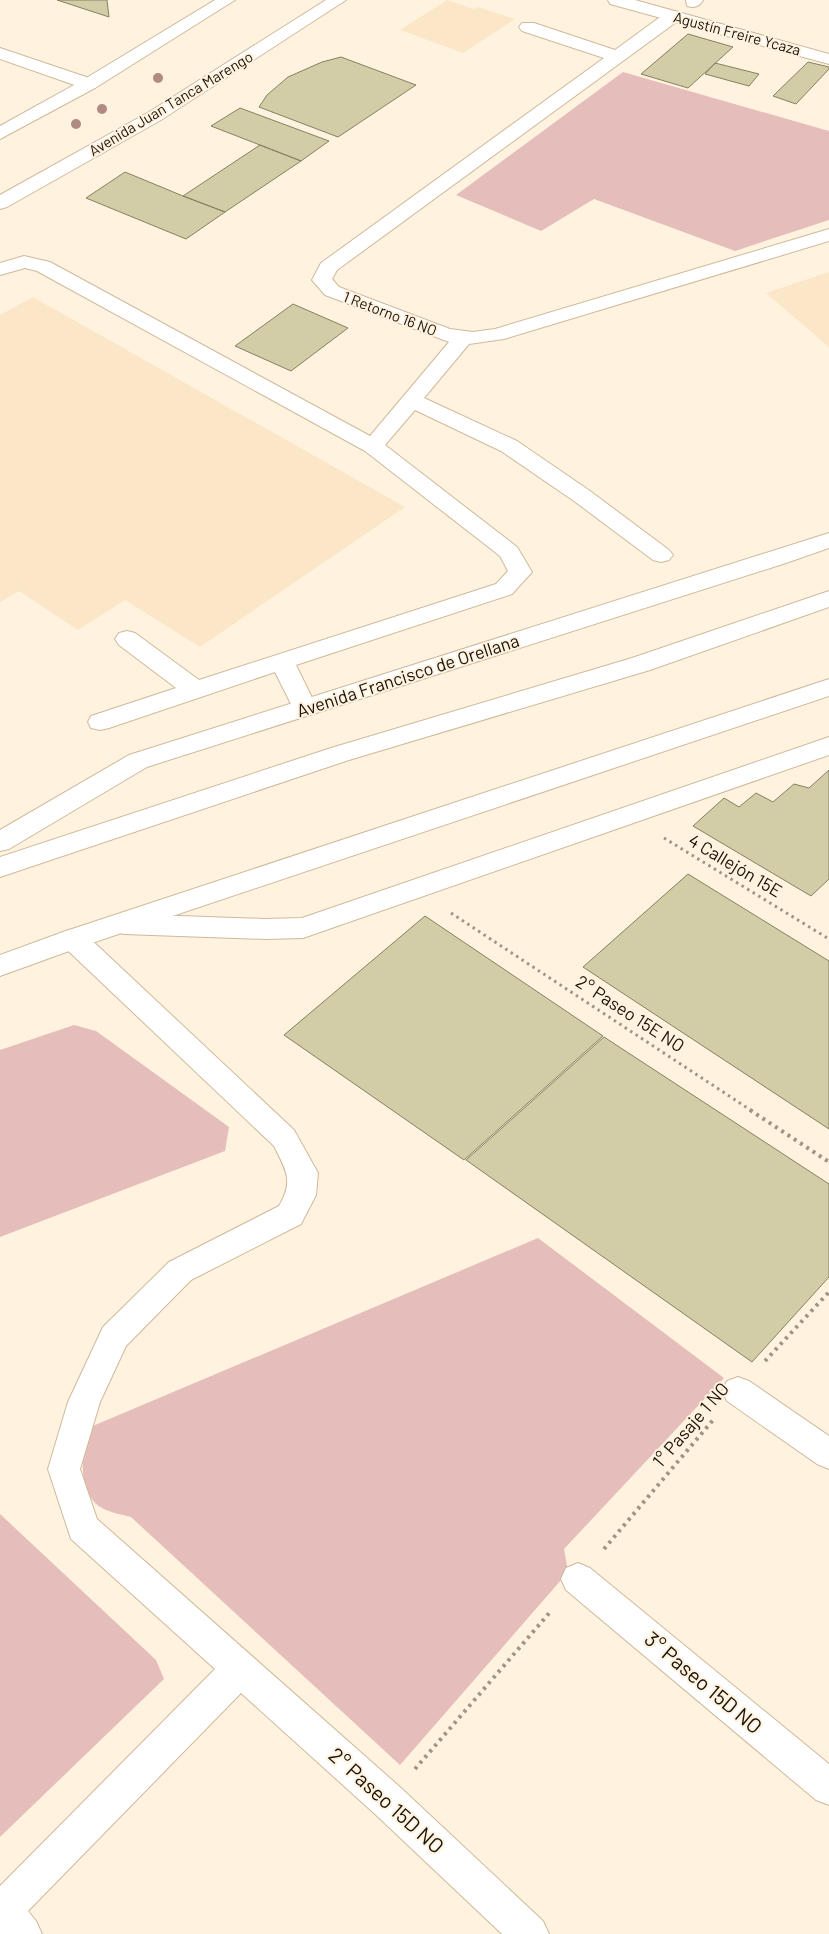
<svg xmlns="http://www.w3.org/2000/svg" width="829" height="1934" viewBox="0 0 829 1934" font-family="Barlow,sans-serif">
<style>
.built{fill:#fce6c8}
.green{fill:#e5bdba}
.building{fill:#d2cda6;stroke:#858160}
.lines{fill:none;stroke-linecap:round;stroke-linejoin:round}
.minor-casing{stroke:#cfb99b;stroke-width:2}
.major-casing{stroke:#cfb99b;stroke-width:2}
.highway-casing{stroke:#cfb99b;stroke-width:2}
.path-far1{stroke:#9f9585;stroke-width:3;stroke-dasharray:2.5 4;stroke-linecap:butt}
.path{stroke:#9f9585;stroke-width:4;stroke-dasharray:3 4.5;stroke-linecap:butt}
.minor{fill:#fff;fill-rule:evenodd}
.major{fill:#fff;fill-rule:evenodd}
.highway{fill:#fff;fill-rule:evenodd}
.tree{fill:#b18b82}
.labels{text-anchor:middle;stroke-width:4;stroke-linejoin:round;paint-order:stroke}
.far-street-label{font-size:15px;fill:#1a1308;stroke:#fff2df}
.street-label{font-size:18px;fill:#1a1308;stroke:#fff2df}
.near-street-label{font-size:21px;fill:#1a1308;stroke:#fff2df}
</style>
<rect width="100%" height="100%" fill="#fff2df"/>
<!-- built -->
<path class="built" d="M447 0 474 9 478 7 515 19 463 53 400 30Z
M829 272V347L766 293Z
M33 297 405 507 200 647 125 600 78 630 19 591 0 602V315Z"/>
<!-- green -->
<path class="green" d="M623 72 829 131V220L735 251 594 199 541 231 456 195Z
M74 1025 96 1031 229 1127 225 1151 0 1237V1050Z
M538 1238 724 1378 564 1549 568 1572 400 1765 131 1517C120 1514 104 1512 95 1503 76 1482 84 1452 88 1428Z
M0 1514 156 1660 164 1679 0 1837Z"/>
<!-- building -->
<path class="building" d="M57 0H107L109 17Z
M688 34 733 47 688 88 641 74Z
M341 57 416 85 338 137 259 107 267 95 288 77 322 62Z
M808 62 829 67V69L796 104 773 96Z
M715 63 759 74 749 86 705 74Z
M240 108 329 141 301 161 211 126Z
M260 145 301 161 225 212 183 196Z
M125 172 183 196 225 212 186 239 86 198Z
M293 304 348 328 291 371 235 346Z
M829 770V879L811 896 693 826 724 798 739 807 756 793 773 802 794 784 809 788Z
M688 874 829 961V1129L583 967Z
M425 916 603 1036 464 1160 284 1035Z
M604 1037 829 1184V1277L752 1362 466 1160Z"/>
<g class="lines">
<defs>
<path id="minor" d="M686 0H703C699 7 695 8 687 6Z
M673 11 679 12 682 16 679 20 337 270 332 279 339 287 450 329 473 332 495 329 829 229V241L504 339 469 344 424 398 517 441 590 491 669 550 673 555 669 560 661 562 653 560 574 501 501 451 415 410 385 445 517 547 532 572 512 594 296 665 317 708 314 714 305 716 296 714 275 672 109 728 100 730 91 728 88 722 91 716 176 688 119 645 115 639 119 633 127 631 135 633 199 680 496 584 508 571 500 556 365 451 37 271 25 268 0 275V263L24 256 50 262 370 436 449 342 325 295 312 280 321 263 604 58 522 31 519 27 522 23H534L615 50 667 12Z
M0 48 95 80 98 84 95 88H83L0 59Z
M73 929 83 932 294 1130 318 1173 316 1195 301 1224 191 1280 126 1346 100 1402 80 1469 97 1519 401 1788 543 1921 549 1934H502L375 1814 241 1693 28 1911 36 1921 42 1934H0V1886L215 1669 71 1539 48 1469 68 1402 103 1327 169 1262 279 1206C294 1181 286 1170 274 1146L63 946 59 939 63 932Z
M738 1377 749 1381 829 1436V1469L817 1464 727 1401 722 1391 727 1381Z
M578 1563 590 1568 829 1764V1805L816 1800 566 1590 561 1579 566 1568Z"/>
<path id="major" d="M215 0H235L95 88 0 139V126L83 80Z
M326 0H346L161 120 7 207 0 209V195L149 112Z
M608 0H635L829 54V64L610 4Z
M829 533V548L786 563 147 767 9 849 0 851V830L129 755Z
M829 737V755L303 938 265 939 124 934 114 931 110 924 114 917 124 914 265 919 302 918Z"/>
<path id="highway" d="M829 591V607L650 670 349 760 0 877V857L331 748 632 658Z
M829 679V696L83 946 0 976V955L63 932Z"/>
</defs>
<!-- minor casing -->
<use href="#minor" class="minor-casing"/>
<!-- major casing -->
<use href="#major" class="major-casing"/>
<!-- highway casing -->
<use href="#highway" class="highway-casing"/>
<!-- path-far1 -->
<path class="path-far1" d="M664 838 829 939
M451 913 752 1111"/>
<!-- path -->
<path class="path" d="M750 1110 829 1162
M765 1361 829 1292
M604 1549 713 1420
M415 1769 551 1611"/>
<!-- minor -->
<use href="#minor" class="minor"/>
<!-- major -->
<use href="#major" class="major"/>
<!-- highway -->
<use href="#highway" class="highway"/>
</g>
<!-- trees -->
<g class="tree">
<circle cx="158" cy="78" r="5"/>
<circle cx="102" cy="109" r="5"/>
<circle cx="76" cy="124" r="5"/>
</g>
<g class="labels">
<!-- far-street labels -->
<g class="far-street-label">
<text transform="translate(737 34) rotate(15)" y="5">Agustín Freire Ycaza</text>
<text transform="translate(171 104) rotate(-31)" y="5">Avenida Juan Tanca Marengo</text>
<text transform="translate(390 314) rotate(21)" y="5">1 Retorno 16 NO</text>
</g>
<!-- street labels -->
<g class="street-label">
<text transform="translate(408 676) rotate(-18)" y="6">Avenida Francisco de Orellana</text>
<text transform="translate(735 866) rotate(31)" y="6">4 Callejón 15E</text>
<text transform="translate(630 1014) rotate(33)" y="6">2° Paseo 15E NO</text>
<text transform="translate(691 1425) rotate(-49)" y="6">1° Pasaje 1 NO</text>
</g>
<!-- near-street labels -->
<g class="near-street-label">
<text transform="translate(703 1683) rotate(40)" y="7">3° Paseo 15D NO</text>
<text transform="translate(386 1801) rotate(42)" y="7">2° Paseo 15D NO</text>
</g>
</g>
</svg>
